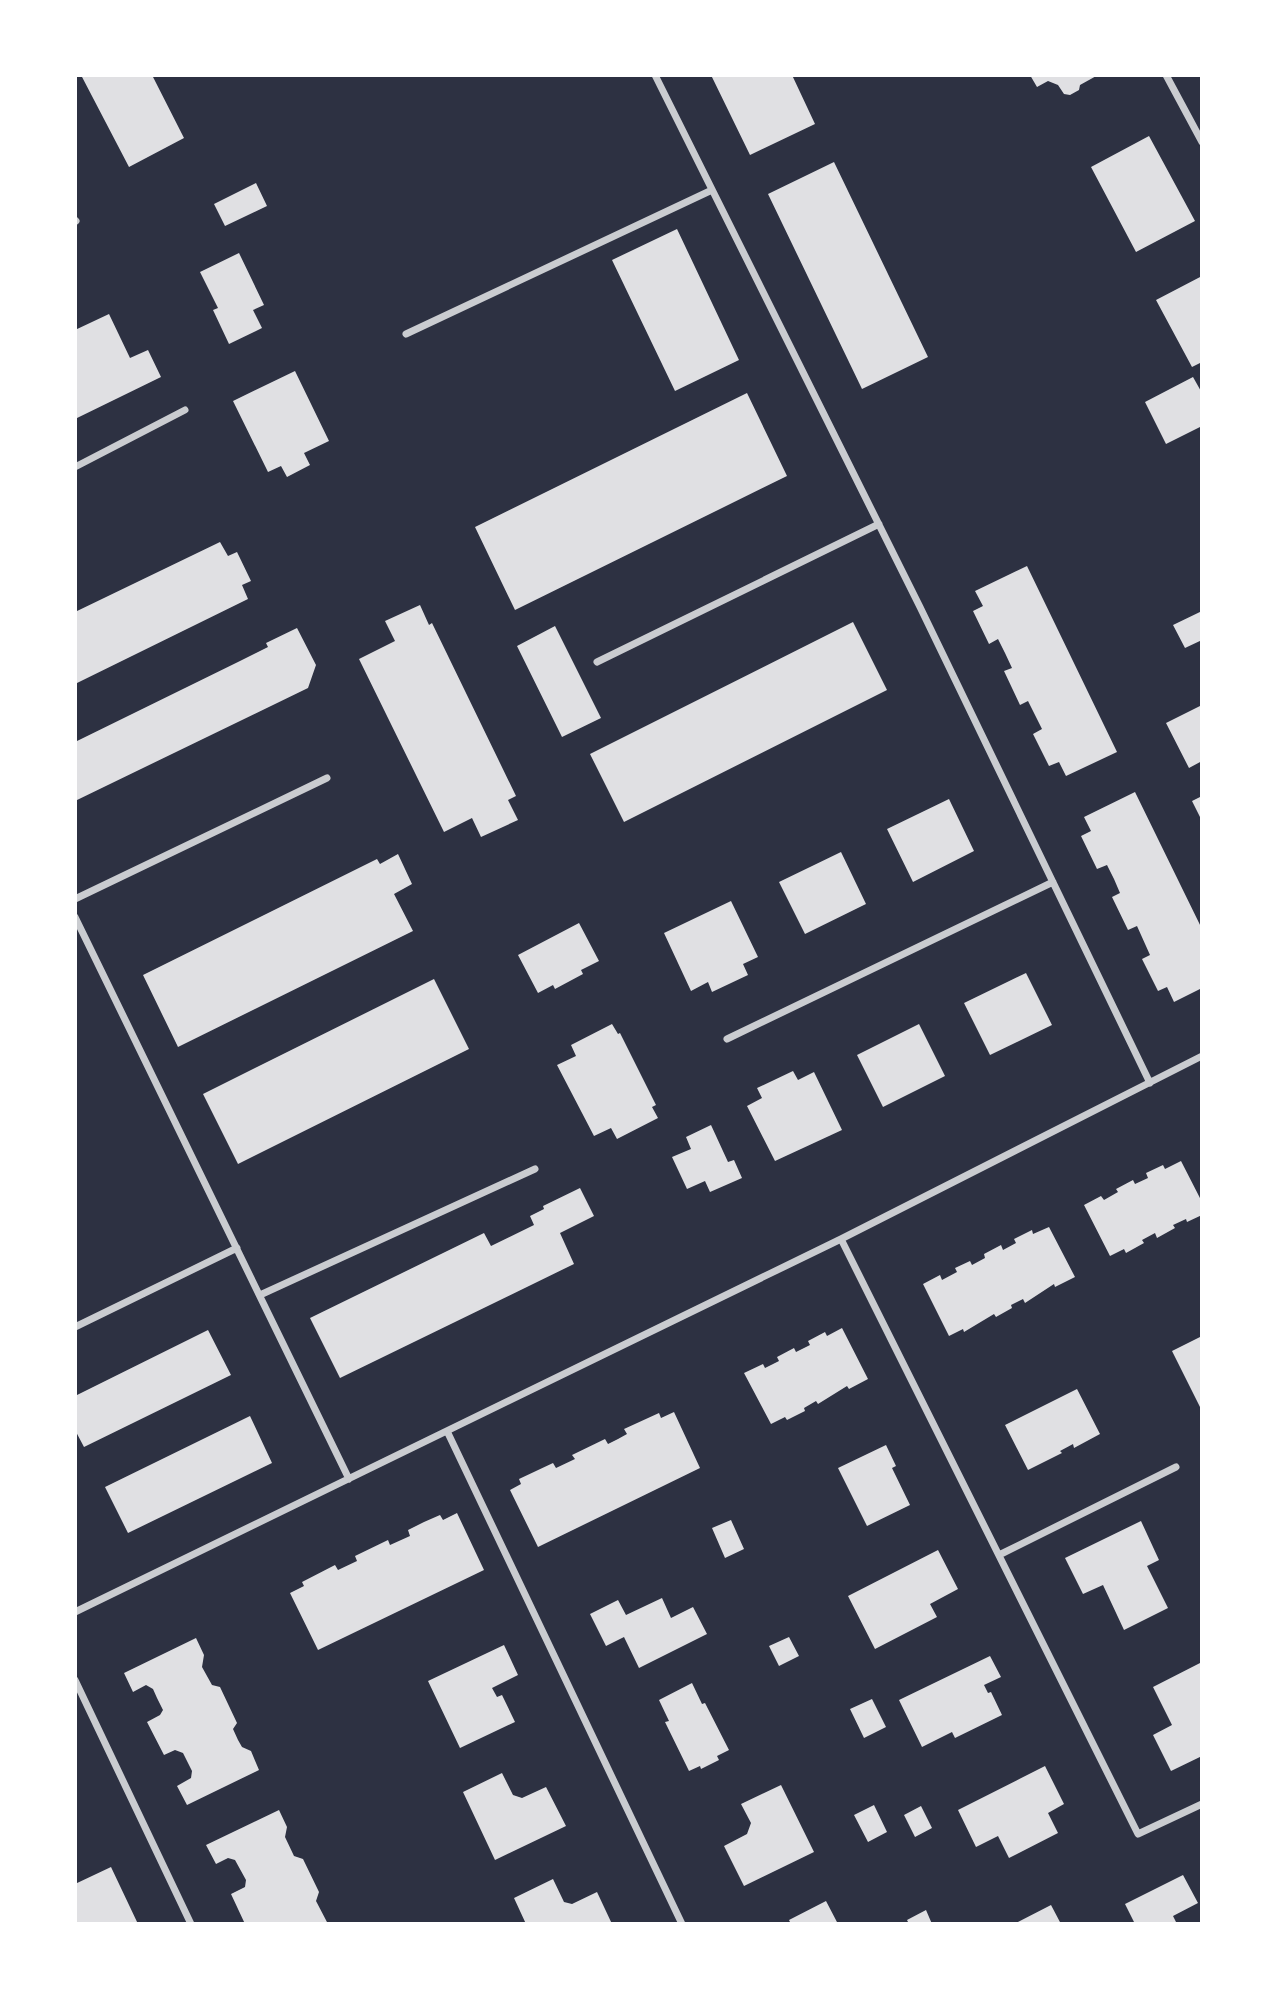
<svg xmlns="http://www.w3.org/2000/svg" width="1277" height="1999" viewBox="0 0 1277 1999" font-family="'Work Sans',sans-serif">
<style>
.building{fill:#e0e0e3}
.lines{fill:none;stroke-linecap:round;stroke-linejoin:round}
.minor{stroke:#caccd0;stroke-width:7}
</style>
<rect width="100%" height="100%" fill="#2d3142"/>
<!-- building -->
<path class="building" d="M81 75H152L184 138 129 167Z
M711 75H792L815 124 750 155Z
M1030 75H1098L1080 85 1079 90 1070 95 1064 94 1058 85 1048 81 1037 87Z
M1149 136 1195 221 1136 252 1091 167Z
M834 162 928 357 862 389 768 194Z
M256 183 267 206 225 226 214 204Z
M677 229 739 360 675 391 612 260Z
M239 253 264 305 253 310 262 328 229 344 213 310 218 308 200 272Z
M1202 276V362L1192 367 1156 300Z
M109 314 130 358 148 350 161 377 75 419V330Z
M295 371 329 441 304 453 310 465 287 477 281 466 268 472 233 401Z
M1193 377 1202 393V426L1166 444 1145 402Z
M747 393 787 476 515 610 475 527Z
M220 542 228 556 237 552 251 581 242 585 248 599 75 684V612Z
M1027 566 1117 752 1066 776 1059 762 1049 766 1033 734 1042 729 1028 701 1020 705 1004 671 1012 668 1005 653 998 639 989 644 973 611 983 606 975 591Z
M420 605 429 625 432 623 516 796 508 800 518 820 481 837 472 818 444 832 359 659 395 641 385 621Z
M1202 611V640L1185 648 1173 625Z
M853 622 887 690 624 822 590 754Z
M555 626 601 718 562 737 517 646Z
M297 628 316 665 308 688 75 801V742L240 661 268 647 266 643Z
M1202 705V761L1189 768 1166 723Z
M1135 792 1202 929V988L1174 1002 1167 987 1158 991 1142 959 1150 955 1137 926 1128 930 1112 897 1120 893 1114 879 1107 865 1097 869 1081 836 1091 831 1084 817Z
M1202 796V821L1192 801Z
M949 799 974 851 913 882 887 829Z
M841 852 866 904 805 934 779 882Z
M398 854 412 884 394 894 413 931 178 1047 143 975 377 859 380 864Z
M731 901 758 957 743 964 748 975 712 992 708 982 691 991 664 933Z
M579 923 599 961 581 970 583 974 555 989 553 985 538 993 518 955Z
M1026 973 1052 1025 990 1055 964 1003Z
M434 979 469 1049 238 1164 203 1094Z
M612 1024 618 1034 620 1033 656 1105 652 1107 658 1118 617 1139 611 1128 594 1136 557 1065 576 1056 571 1045Z
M919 1024 945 1076 883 1107 857 1055Z
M793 1071 798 1080 814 1072 842 1130 775 1161 747 1106 762 1098 757 1088Z
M711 1125 728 1162 734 1160 742 1178 710 1192 705 1181 687 1189 672 1157 691 1149 686 1137Z
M1181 1161 1202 1202V1215L1187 1222 1186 1219 1173 1225 1175 1228 1157 1238 1155 1233 1142 1240 1144 1243 1126 1253 1124 1249 1110 1256 1084 1205 1101 1196 1104 1200 1118 1192 1116 1189 1133 1180 1135 1184 1148 1178 1146 1173 1163 1165 1165 1169Z
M580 1188 594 1216 560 1233 574 1264 340 1378 310 1318 484 1233 491 1246 534 1225 530 1216 544 1209 543 1206Z
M1049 1227 1075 1277 1055 1287 1054 1284 1025 1303 1023 1299 1011 1305 1012 1308 996 1317 994 1314 964 1332 963 1329 949 1336 923 1284 940 1275 942 1280 957 1272 955 1268 970 1261 972 1265 985 1258 984 1254 1001 1245 1003 1250 1016 1243 1014 1239 1032 1230 1033 1234Z
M842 1328 868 1379 849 1389 847 1386 818 1404 816 1401 804 1408 805 1411 787 1420 785 1417 771 1424 744 1373 763 1364 765 1368 779 1361 777 1357 794 1348 796 1352 810 1345 808 1341 825 1332 827 1336Z
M208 1330 231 1375 84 1447 75 1430V1396Z
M1202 1336V1411L1172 1351Z
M1077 1389 1100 1434 1074 1448 1073 1444 1060 1451 1062 1453 1028 1470 1005 1425Z
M674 1412 700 1468 538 1547 510 1490 521 1484 519 1479 553 1463 556 1468 575 1459 572 1455 605 1439 608 1444 618 1439 627 1434 624 1429 659 1413 661 1418Z
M250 1416 272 1463 128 1533 105 1487Z
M886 1445 896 1466 892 1468 910 1505 867 1526 838 1468Z
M457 1513 484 1570 318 1650 290 1593 304 1586 302 1582 335 1565 338 1570 357 1561 355 1556 388 1540 390 1545 410 1536 408 1530 424 1522 440 1515 443 1520Z
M731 1520 744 1549 725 1558 712 1528Z
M1141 1521 1159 1560 1147 1566 1168 1608 1124 1630 1103 1585 1083 1594 1065 1558Z
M938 1550 958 1589 930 1604 937 1617 875 1649 848 1596Z
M662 1598 671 1618 693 1607 707 1634 639 1668 624 1637 606 1646 590 1614 618 1600 626 1615Z
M789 1637 799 1656 779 1666 769 1646Z
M196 1638 204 1655 202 1667 212 1685 220 1687 237 1723 233 1729 238 1740 242 1747 251 1751 259 1770 187 1805 177 1786 191 1778 192 1771 183 1753 175 1750 164 1755 147 1722 160 1715 163 1710 157 1698 153 1689 146 1685 133 1692 124 1673Z
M504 1645 518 1675 492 1688 497 1697 502 1695 515 1722 460 1748 428 1681Z
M990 1656 1001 1677 984 1685 988 1693 991 1692 1002 1715 955 1738 952 1732 922 1747 899 1700Z
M1202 1662V1756L1171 1771 1153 1735 1172 1725 1153 1687Z
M692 1683 702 1704 705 1703 729 1750 717 1756 719 1760 701 1769 700 1766 689 1771 665 1722 669 1721 659 1700Z
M872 1699 886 1727 864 1738 850 1709Z
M1045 1766 1064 1804 1048 1813 1058 1833 1009 1858 998 1836 976 1847 958 1810Z
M502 1773 513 1795 522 1798 546 1787 566 1826 495 1860 463 1792Z
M781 1785 814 1852 744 1886 724 1846 747 1834 751 1823 741 1804Z
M874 1805 887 1832 868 1842 854 1815Z
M921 1806 932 1828 915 1837 904 1815Z
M279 1810 287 1827 285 1837 294 1856 303 1859 319 1892 316 1901 328 1924H264L260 1922 245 1924 231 1894 245 1887 246 1880 235 1860 228 1858 216 1864 206 1845Z
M111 1867 138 1924H75V1884Z
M1183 1875 1198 1903 1173 1916 1177 1924H1135L1125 1904Z
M553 1879 564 1902 572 1904 597 1892 612 1924H526L514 1898Z
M826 1901 838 1924H791L789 1920Z
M1051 1905 1061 1924H1014Z
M926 1910 932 1924H909L907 1920Z"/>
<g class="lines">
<!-- minor -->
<path class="minor" d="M655 75 920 607 1150 1083
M1166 75 1202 142
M75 220 76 221
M406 334 712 190
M75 467 185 410
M597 662 879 524
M75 899 327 778
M75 917 349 1479
M727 1039 1053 882
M841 1239 1138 1834 1202 1804
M260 1295 535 1169
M75 1327 237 1248
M447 1431 682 1924
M999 1555 1176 1467
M75 1612 841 1239 1202 1056
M75 1680 191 1924"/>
</g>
<!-- border -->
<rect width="1277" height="1999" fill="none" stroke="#ffffff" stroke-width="154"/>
</svg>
